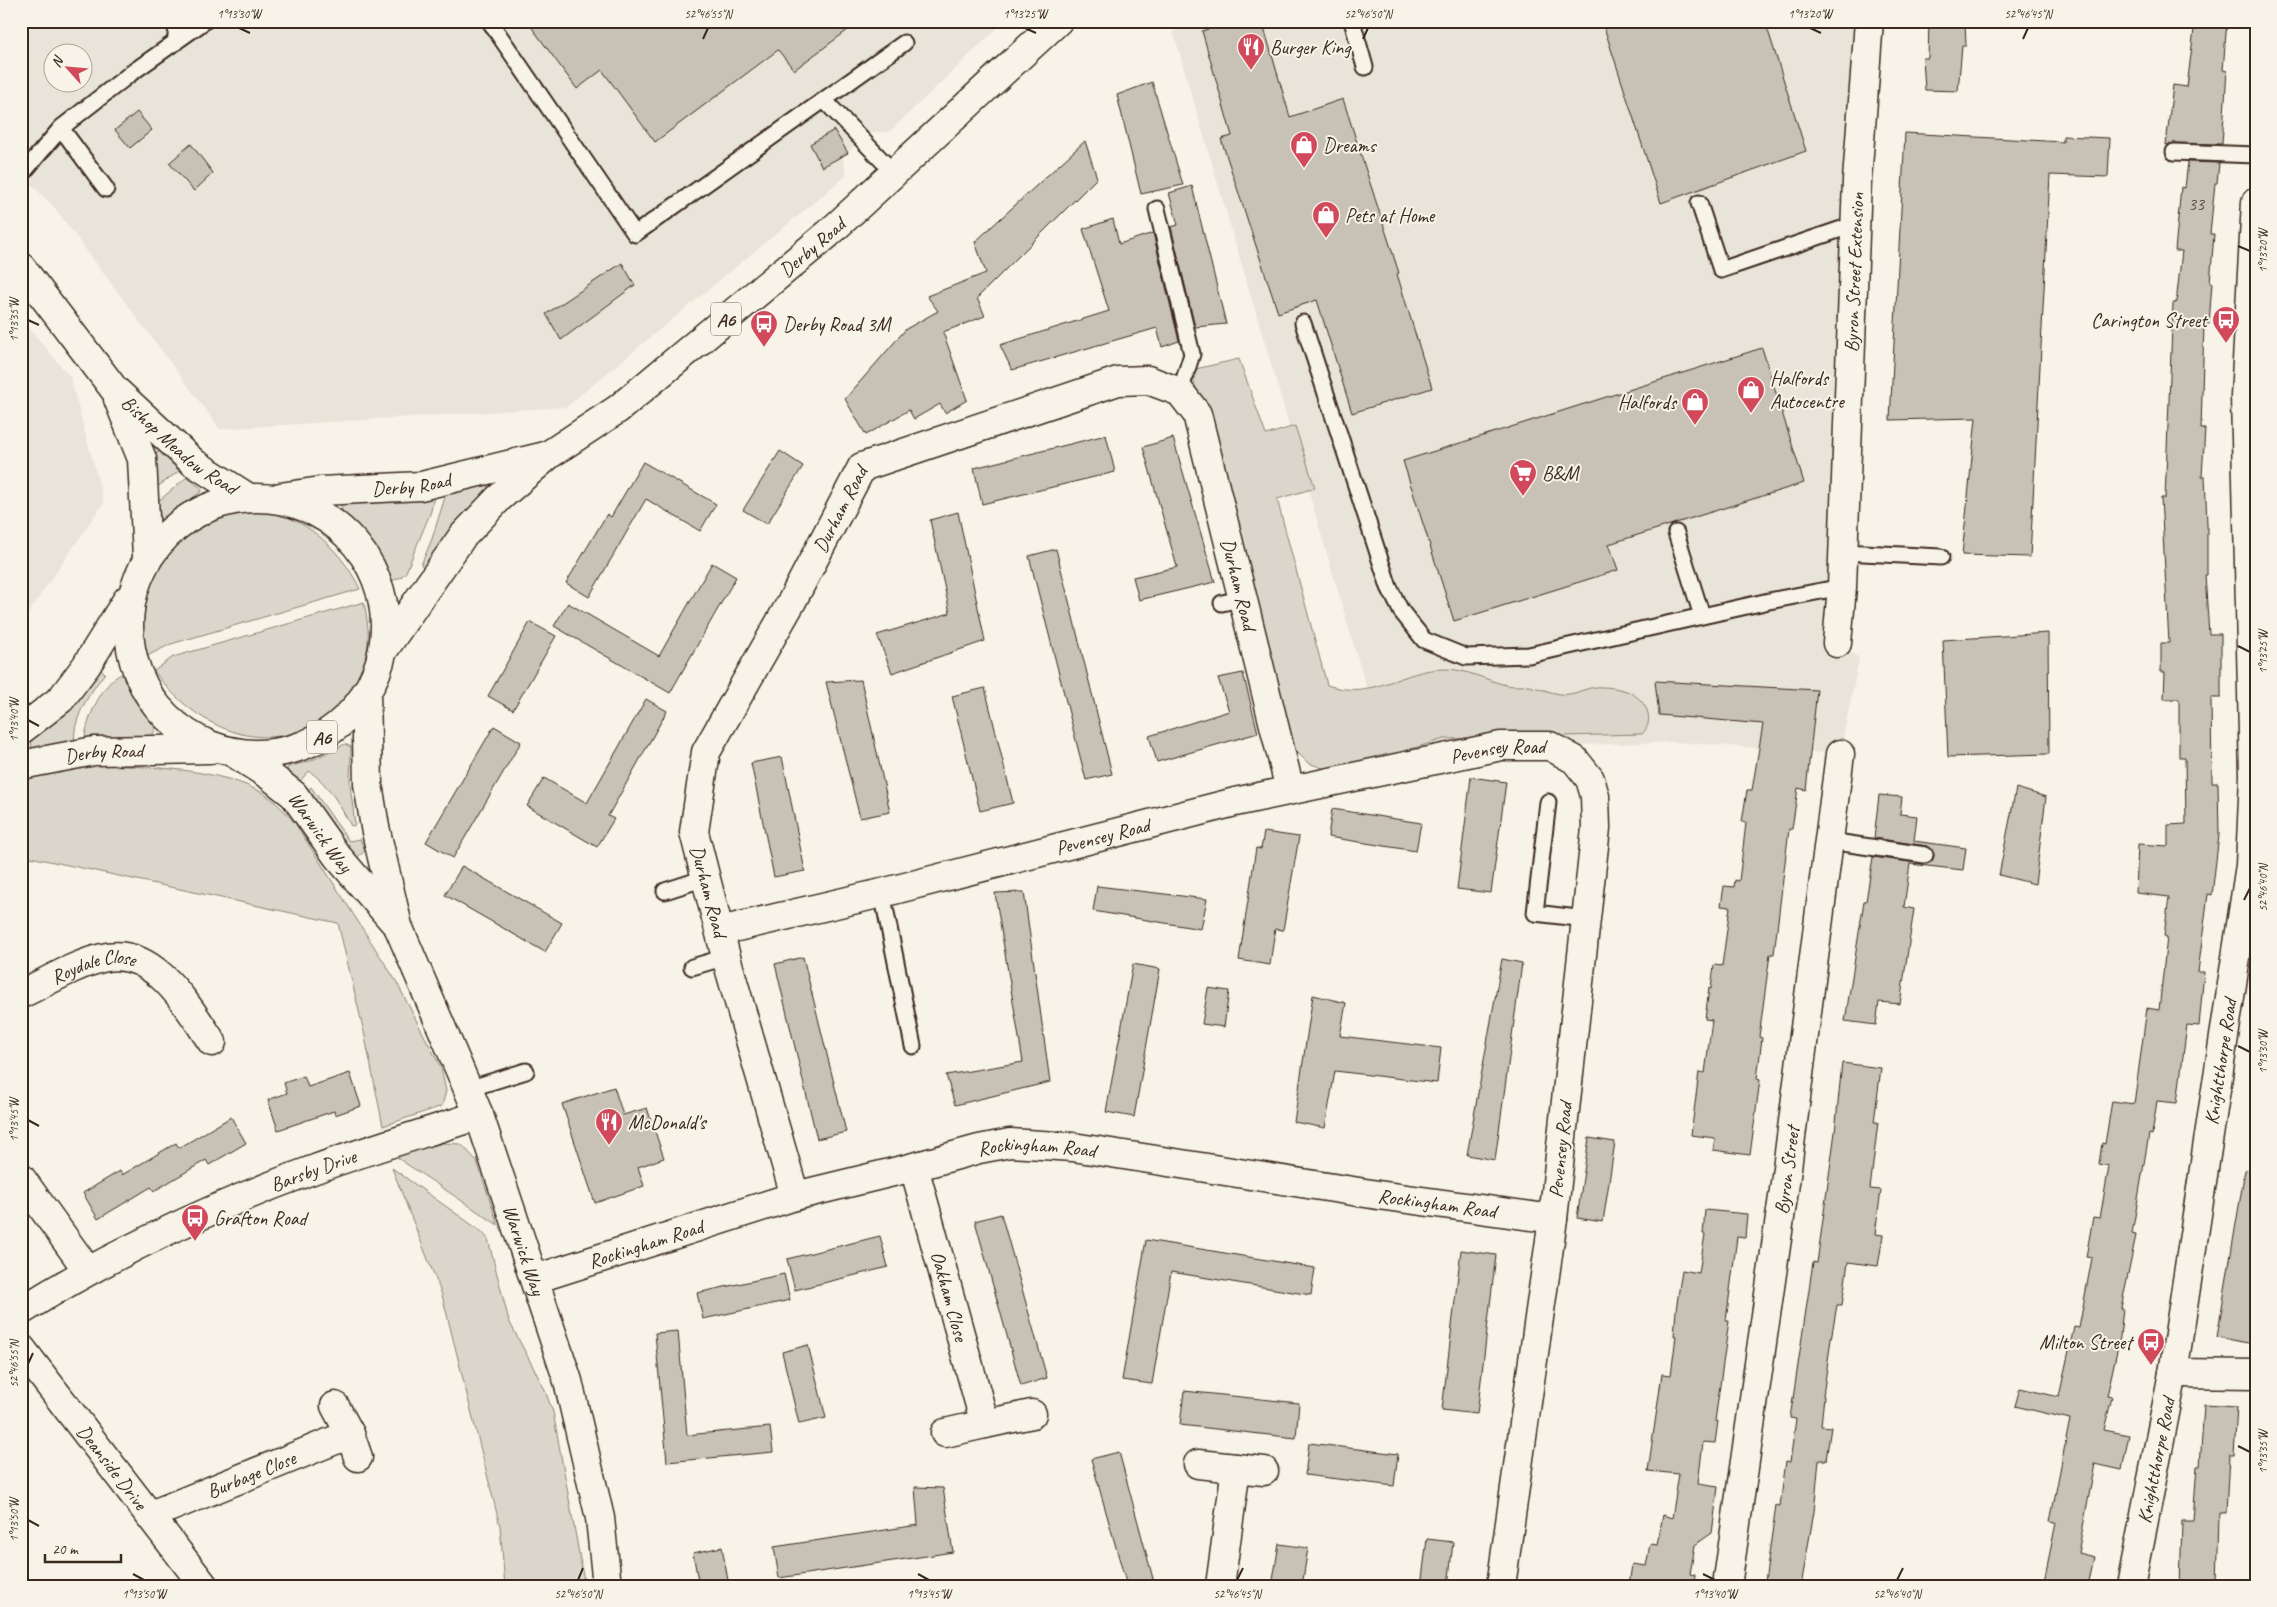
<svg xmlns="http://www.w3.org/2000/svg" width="2277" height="1607" viewBox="0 0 2277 1607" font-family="Caveat,sans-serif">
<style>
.built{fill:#e9e4d9;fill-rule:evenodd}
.green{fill:#dbd6cb;stroke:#8b8074}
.building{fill:#c8c1b6;stroke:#3b2a1e}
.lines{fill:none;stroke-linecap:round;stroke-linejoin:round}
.service-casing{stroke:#3b2a1e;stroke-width:19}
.minor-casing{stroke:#3b2a1e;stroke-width:31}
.tertiary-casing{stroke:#3b2a1e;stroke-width:31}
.trunk-casing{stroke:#3b2a1e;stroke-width:31}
.service{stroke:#f7f3e8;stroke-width:15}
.minor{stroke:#f7f3e8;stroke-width:28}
.tertiary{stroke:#f7f3e8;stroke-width:28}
.trunk{stroke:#f7f3e8;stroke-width:28}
.ticks{fill:none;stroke:#3b2a1e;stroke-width:2}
.labels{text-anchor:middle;stroke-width:4;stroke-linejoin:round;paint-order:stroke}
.number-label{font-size:18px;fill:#5e5044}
.shield{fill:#f7f3e8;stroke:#73665b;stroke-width:1}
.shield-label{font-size:19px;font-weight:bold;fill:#3b2a1e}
.poi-label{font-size:20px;fill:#3b2a1e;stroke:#f7f3e8;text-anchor:start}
.street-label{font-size:20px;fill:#3b2a1e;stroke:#f7f3e8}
.neatline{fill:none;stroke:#3b2a1e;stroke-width:2}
.ticks-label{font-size:12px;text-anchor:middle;fill:#3b2a1e}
</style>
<rect width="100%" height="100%" fill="#f7f3e8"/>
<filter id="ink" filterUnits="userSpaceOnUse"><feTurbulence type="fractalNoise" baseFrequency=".02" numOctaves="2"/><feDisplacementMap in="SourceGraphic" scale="10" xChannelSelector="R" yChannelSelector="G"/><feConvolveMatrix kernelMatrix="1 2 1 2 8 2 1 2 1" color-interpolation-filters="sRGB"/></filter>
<g filter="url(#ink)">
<!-- built -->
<path class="built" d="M21 21H1005L889 132H868L843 157 846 176 566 407 220 429 54 207 21 174ZM52 52H82V82H52Z
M1170 21H1869L1837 643 1859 658 1840 754 1676 742 1550 746 1390 768Z
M21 318 70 377 104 502 21 624Z"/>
<!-- green -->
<path class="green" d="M1239 359 1266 435 1295 426 1315 488 1277 499 1327 685C1374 701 1402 669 1444 669 1467 669 1485 680 1506 685 1514 687 1522 685 1529 686 1539 688 1549 692 1559 694 1575 697 1587 685 1603 687 1610 687 1622 689 1629 692 1646 700 1656 720 1642 734L1444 739 1335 772 1308 763 1295 750 1284 724 1191 370Z
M161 451 179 471 156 488 151 455Z
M187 477 202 489V491L162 520 155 514 156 499H161Z
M487 484 489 493 424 568 421 565 432 539 446 494Z
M434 496 431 511 406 572 401 577 392 581C385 561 372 541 358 526 352 520 341 514 341 505L343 503 402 501Z
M246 509C295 507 340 546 360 589L171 644 147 656C127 588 179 520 246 509Z
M364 602C367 618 370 634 367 651 365 670 354 690 341 705 329 718 317 724 300 731 243 751 187 717 154 671L173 657Z
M100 669 105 673C90 693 71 719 75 745L32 750 31 741 63 715Z
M122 674 134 700 156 729 148 741 85 744C83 725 103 680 122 674Z
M345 744 351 747 350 784 355 825 351 826C340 806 329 784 309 771L299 782 286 772 288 767 310 761Z
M75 765C130 766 211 765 261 792 274 799 285 812 295 823L396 981 441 1068 446 1091 442 1106 383 1126 364 1032 338 923 21 855V773Z
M311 787 349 841 360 839 365 851 356 858 308 790Z
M442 1143 461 1144 477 1161 498 1225 399 1159 398 1155Z
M392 1168 482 1232 488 1239 509 1321 544 1388 553 1412 585 1586H505L500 1526 442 1295Z"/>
<!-- building -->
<path class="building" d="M527 21H860L794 70 778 50 655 142 602 70 577 89Z
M1233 21H1262L1290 117 1343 99 1399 273 1397 274 1432 388 1352 413 1317 300 1278 313 1221 139 1232 136 1202 31Z
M1602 21H1765L1806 151 1661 203Z
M1929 21H1965L1966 46H1962L1958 91 1925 90 1923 58H1928Z
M2195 21H2227L2223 70 2227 71 2222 144 2174 143 2166 145 2173 85 2187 87Z
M1152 82 1183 185 1141 194 1117 95Z
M137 112 152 130 130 148 115 130Z
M834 130 848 153 822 167 810 144Z
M1905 133 2063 142V136L2110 138 2108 177 2050 175 2030 557 1962 555 1976 418 1890 420Z
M1085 141 1097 178 977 298 985 316 943 332 967 400 945 413 940 404 914 419 909 410 866 435 845 399 906 329 938 311 927 296 986 273 975 242Z
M191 144 213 173 194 191 169 163Z
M2188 162 2219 163 2217 183H2215L2210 234H2214L2210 283H2212L2209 324H2204L2201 429H2205L2202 476H2205L2207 524V575H2205L2209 634H2221V698H2211L2212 783H2218L2219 835 2212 895 2208 894 2198 972H2204L2199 1026 2187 1025 2177 1103 2157 1101 2152 1135 2149 1134 2132 1234 2136 1235 2121 1308H2123L2120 1337 2107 1396 2112 1397 2104 1430 2129 1435 2122 1470 2095 1464 2078 1553 2094 1557 2088 1586H2043L2056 1523 2050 1522 2070 1419 2015 1406 2020 1388 2059 1397 2074 1327 2079 1328 2092 1258 2086 1257 2093 1217 2100 1218 2109 1166 2099 1164 2102 1143 2105 1144 2112 1101 2134 1104 2147 1008 2159 1010 2167 937 2164 936 2169 897 2136 893 2138 844 2168 846V825L2186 824 2185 757H2179V699H2164L2165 672H2161V643H2169L2161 498H2165L2173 303H2176L2182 251H2175L2181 187 2185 188Z
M1192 186 1226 324 1195 327 1171 227 1178 225 1169 193Z
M1113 219 1119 244 1153 233 1179 341 1162 347 1157 328 1012 370 1000 345 1109 311 1083 229Z
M622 263 635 285 561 340 546 314Z
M1762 348 1804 483 1609 544 1618 570 1454 621 1403 461Z
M1106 435 1115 472 982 504 974 468Z
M1173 438 1215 582 1139 600 1133 577 1177 567 1143 447Z
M780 451 803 466 767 524 743 510Z
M643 462 716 504 700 531 646 499 589 597 566 583 607 514 611 517Z
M958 512 985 641 892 673 877 635 950 613 930 520Z
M1056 549 1112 774 1086 780 1029 556Z
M712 563 736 577 670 693 554 626 568 603 659 656Z
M530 622 556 636 513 710 488 696Z
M2048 633 2049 754 1948 757 1943 640Z
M1243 673 1258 733 1157 762 1149 736 1229 711 1218 678Z
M861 680 890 812 860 818 826 682Z
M1655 681 1817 690 1806 790 1798 788 1792 829H1789L1774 954H1770L1759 1037 1762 1038 1757 1079 1760 1080 1750 1155 1713 1150 1715 1138 1691 1135 1699 1072 1705 1073 1712 1020 1705 1019 1709 988 1711 989 1714 965 1722 966 1730 907 1721 906 1724 886 1734 887 1735 880 1739 881 1746 823 1742 822 1747 790H1752L1763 724 1659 715Z
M985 688 1013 803 980 811 952 696Z
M646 699 667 711 608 816 614 819 597 847 527 806 544 778 587 803Z
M494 726 521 742 453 858 426 842Z
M782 757 805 871 774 877 751 763Z
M1471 777 1506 782 1491 893 1457 889Z
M2016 788 2046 797 2035 884 1999 875Z
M1879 795 1902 797 1900 814 1917 816 1914 841 1966 848 1963 870 1910 864 1904 907 1914 909 1900 1004 1879 1002 1876 1025 1845 1021 1864 901H1866L1873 857 1924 864 1932 861 1934 856 1933 851 1927 846 1874 838Z
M1332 809 1421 823 1416 851 1328 837Z
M1264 832 1299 837 1283 930 1275 929 1270 965 1239 960 1256 848 1261 849Z
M462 866 562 923 545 952 445 895Z
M1097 886 1207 899 1201 929 1093 911Z
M1024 892 1050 1082 955 1105 946 1075 1023 1062 995 893Z
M803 957 846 1132 817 1139 775 964Z
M1502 959 1522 963 1495 1160 1467 1155Z
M1133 964 1160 969 1134 1117 1106 1112Z
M1208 988 1229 991 1224 1027 1202 1024Z
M1313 995 1346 1003 1340 1036 1441 1048 1437 1083 1335 1071 1325 1128 1294 1122Z
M1842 1063 1881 1068 1874 1122H1878L1870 1189 1881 1190 1875 1234 1883 1235 1878 1266 1848 1262 1842 1305H1837L1831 1339 1823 1396H1824L1821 1426 1831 1427 1826 1460H1819L1814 1512 1801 1586H1790L1765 1582 1776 1505 1780 1506 1786 1461 1790 1462 1796 1419 1790 1418 1794 1392 1813 1262 1817 1263 1835 1132Z
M350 1073 361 1106 335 1115 334 1111 278 1130 268 1100 287 1093 284 1083 304 1076 308 1087Z
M614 1087 623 1115 647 1108 664 1158 638 1167 644 1186 595 1203 562 1104Z
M231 1117 246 1143 209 1165 206 1160 154 1191 151 1187 98 1219 83 1193 120 1171 122 1175 176 1143 179 1148Z
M1589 1138 1615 1142 1603 1222 1577 1218Z
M2245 1170 2256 1171V1327L2253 1344 2217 1337Z
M1705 1210 1747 1214 1745 1238 1737 1237 1726 1321H1729L1715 1421H1718L1715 1443 1703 1442 1698 1484 1718 1487 1712 1533 1695 1545 1690 1574 1695 1575 1694 1586H1629L1632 1564 1646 1566 1650 1544 1657 1545 1663 1515 1672 1518 1679 1474 1648 1471 1662 1374 1671 1375 1676 1336H1674L1676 1310 1682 1270 1699 1273 1705 1234H1703Z
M1001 1214 1047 1378 1021 1386 975 1221Z
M880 1236 888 1267 795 1290 787 1259Z
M1146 1240 1315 1268 1311 1295 1171 1272 1152 1384 1122 1380Z
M1461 1250 1496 1255 1477 1414 1442 1410Z
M784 1274 790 1300 703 1319 697 1293Z
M678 1331 687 1435 770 1427 773 1452 667 1462 655 1333Z
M808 1345 826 1418 799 1424 782 1352Z
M1184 1391 1299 1403 1296 1438 1180 1425Z
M2204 1405 2237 1407 2234 1455H2229L2226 1513H2219L2217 1586H2180L2182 1521H2193L2197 1466H2200Z
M1309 1443 1398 1454 1394 1486 1305 1475Z
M1119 1452 1155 1586H1127L1091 1459Z
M915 1487 943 1488 953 1552 779 1578 774 1547 918 1525Z
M1427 1539 1453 1542 1448 1586H1421Z
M1279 1544 1308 1548 1302 1586H1272Z
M722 1547 729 1586H699L693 1553Z"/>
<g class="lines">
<defs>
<path id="service" d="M1352 21 1365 67
M490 22 635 234 904 43
M175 43 178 21
M824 100 895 174
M61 128 106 189
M2174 152 2256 155
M21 175 61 128 130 74 205 21
M1699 203 1721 270 1856 224
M1157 209 1192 354 1180 392
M1303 323 1389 587 1401 611 1424 640 1466 657 1529 655 1769 601 1842 587
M1676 533 1702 616
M1843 552 1941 557
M1222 603 1241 599
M1548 802 1535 913 1586 919
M1829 841 1925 855
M665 891 705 878
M882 893 913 1046
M692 967 726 957
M468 1089 526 1071"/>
<g id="minor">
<path id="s1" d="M1837 643 1842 587 1857 180 1869 21"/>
<path id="s2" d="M720 931 882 893 1235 802 1501 746H1550L1575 760 1590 779 1595 796 1596 828 1553 1219 1501 1586"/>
<path id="s3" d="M21 994C47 982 74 965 102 958 154 945 187 1006 212 1042"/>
<path id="s4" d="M914 1167 985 1424 945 1433"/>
<path d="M21 1178 88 1271"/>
<path id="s5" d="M795 1196 726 957 694 832 706 752 792 601 862 467 1118 381 1148 380 1180 392 1197 414 1290 790"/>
<path id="s6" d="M535 1279 795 1196 914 1167 979 1149 1010 1143 1073 1147 1378 1195 1553 1219"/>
<path id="s7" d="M21 1311C111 1254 207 1209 307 1172 363 1151 422 1134 479 1115"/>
<path id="s8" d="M21 1348 204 1586"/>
<path d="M2173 1373 2256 1374"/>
<path d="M335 1406 350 1434 358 1457"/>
<path d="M985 1424 1032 1414"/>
<path d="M1198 1464 1264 1471"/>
<path id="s9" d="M151 1515 350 1434"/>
<path d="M1220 1586 1236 1468"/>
<path id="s10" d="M1727 1586 1786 1176 1840 754"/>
<path id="s11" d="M2131 1586 2173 1373 2250 865 2254 776 2245 396 2256 202"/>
</g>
<g id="tertiary">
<path id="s12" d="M21 267 114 389 194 463 249 498"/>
<path d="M118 399 142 459 147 557"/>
<path id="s13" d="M366 692 368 784 375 827 398 926 479 1115 568 1381 600 1518 607 1586"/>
<path id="s14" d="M232 752 270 776 294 795 337 856 395 923"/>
</g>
<g id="trunk">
<path id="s15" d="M280 497 321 491 421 486 545 456"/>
<circle cx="257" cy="626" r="128"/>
<path id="s16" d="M383 651 462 537 499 498 550 454 618 409 828 234 1058 21"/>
<path d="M21 730 61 699 86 666 127 600"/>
<path id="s17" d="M21 765 94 751 211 749"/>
</g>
</defs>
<!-- service casing -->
<use href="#service" class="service-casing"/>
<!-- minor casing -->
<use href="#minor" class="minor-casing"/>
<!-- tertiary casing -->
<use href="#tertiary" class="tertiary-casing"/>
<!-- trunk casing -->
<use href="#trunk" class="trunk-casing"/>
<!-- service -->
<use href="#service" class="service"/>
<!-- minor -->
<use href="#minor" class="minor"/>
<!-- tertiary -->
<use href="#tertiary" class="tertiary"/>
<!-- trunk -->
<use href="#trunk" class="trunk"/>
</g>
</g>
<!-- ticks -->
<path class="ticks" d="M239 28 250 33M1025 28 1036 33M1810 28 1821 33M703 39 708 28M1363 39 1368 28M2023 39 2028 28M2238 246 2250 251M28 320 39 325M2238 646 2250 652M28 720 39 726M2244 900 2250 888M2238 1046 2250 1052M28 1120 39 1126M28 1364 33 1353M2238 1446 2250 1452M28 1520 39 1526M133 1574 144 1580M918 1574 929 1580M1703 1574 1715 1580M578 1580 583 1568M1237 1580 1243 1568M1897 1580 1903 1568"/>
<!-- icons -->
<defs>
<symbol id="restaurant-pin" viewBox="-11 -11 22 30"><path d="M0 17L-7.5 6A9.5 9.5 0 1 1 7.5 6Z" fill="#d1495b" stroke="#f7f3e8"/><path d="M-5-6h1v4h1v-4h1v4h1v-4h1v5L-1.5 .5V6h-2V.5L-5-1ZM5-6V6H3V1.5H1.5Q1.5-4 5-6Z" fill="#fff"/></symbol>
<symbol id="shop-pin" viewBox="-11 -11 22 30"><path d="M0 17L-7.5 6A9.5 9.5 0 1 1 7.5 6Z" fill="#d1495b" stroke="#f7f3e8"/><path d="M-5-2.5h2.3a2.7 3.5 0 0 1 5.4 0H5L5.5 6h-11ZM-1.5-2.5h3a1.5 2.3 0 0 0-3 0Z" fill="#fff"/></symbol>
<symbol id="bus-pin" viewBox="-11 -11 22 30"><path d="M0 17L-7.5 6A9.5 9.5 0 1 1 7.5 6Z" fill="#d1495b" stroke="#f7f3e8"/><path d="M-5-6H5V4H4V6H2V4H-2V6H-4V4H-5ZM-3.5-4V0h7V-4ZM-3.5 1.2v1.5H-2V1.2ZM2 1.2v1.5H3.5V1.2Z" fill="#fff"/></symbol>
<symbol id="supermarket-pin" viewBox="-11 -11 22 30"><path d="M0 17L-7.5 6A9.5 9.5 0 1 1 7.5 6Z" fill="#d1495b" stroke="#f7f3e8"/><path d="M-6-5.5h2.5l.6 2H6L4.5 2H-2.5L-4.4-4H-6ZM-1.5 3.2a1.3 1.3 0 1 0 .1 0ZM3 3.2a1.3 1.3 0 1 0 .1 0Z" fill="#fff"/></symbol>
</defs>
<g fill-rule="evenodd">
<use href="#restaurant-pin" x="1235" y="31" width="32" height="43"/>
<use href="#shop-pin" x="1288" y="129" width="32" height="43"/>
<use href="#shop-pin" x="1310" y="199" width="32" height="43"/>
<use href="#bus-pin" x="2210" y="304" width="32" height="43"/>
<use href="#bus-pin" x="748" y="308" width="32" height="43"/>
<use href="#shop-pin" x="1735" y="374" width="32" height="43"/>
<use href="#shop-pin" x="1679" y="386" width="32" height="43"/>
<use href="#supermarket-pin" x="1507" y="457" width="32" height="43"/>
<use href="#restaurant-pin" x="593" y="1106" width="32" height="43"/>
<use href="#bus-pin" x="179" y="1202" width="32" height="43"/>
<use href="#bus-pin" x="2135" y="1326" width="32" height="43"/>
</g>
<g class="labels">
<!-- number labels -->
<g class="number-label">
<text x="2196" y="210">33</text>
</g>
<!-- shield labels -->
<g class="shield">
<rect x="711" y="302.5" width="30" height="33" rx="4"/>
<rect x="307" y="720.5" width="30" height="33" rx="4"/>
</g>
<g class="shield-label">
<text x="726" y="326">A6</text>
<text x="322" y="744">A6</text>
</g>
<!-- poi labels -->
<g class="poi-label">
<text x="1270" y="54">Burger King</text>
<text x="1323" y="152">Dreams</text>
<text x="1345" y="222">Pets at Home</text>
<text x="2207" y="327" text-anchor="end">Carington Street</text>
<text x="783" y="331">Derby Road 3M</text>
<text x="1770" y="385">Halfords<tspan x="1770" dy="23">Autocentre</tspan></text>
<text x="1676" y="409" text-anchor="end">Halfords</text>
<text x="1542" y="480">B&amp;M</text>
<text x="628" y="1129">McDonald's</text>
<text x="214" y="1225">Grafton Road</text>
<text x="2132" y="1349" text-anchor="end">Milton Street</text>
</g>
<!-- street labels -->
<g class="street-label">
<text dy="7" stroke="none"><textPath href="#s16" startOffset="594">Derby Road</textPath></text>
<text dy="7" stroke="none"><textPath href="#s1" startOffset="371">Byron Street Extension</textPath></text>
<text dy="7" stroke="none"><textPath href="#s12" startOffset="240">Bishop Meadow Road</textPath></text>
<text dy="7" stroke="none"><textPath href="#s15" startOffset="132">Derby Road</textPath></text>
<text dy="7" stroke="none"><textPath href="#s5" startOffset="736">Durham Road</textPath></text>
<text dy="7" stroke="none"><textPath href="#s5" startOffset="1321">Durham Road</textPath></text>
<text dy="7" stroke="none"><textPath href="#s17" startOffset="84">Derby Road</textPath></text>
<text dy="7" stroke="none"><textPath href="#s2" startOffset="799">Pevensey Road</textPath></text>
<text dy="7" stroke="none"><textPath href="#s14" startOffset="121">Warwick Way</textPath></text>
<text dy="7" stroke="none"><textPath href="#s2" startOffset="394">Pevensey Road</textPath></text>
<text transform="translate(709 891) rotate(75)" y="7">Durham Road</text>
<text dy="7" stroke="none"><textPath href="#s3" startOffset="79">Roydale Close</textPath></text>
<text dy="7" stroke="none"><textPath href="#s11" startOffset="532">Knightthorpe Road</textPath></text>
<text transform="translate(1560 1150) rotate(-84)" y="7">Pevensey Road</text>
<text dy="7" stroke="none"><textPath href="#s6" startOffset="521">Rockingham Road</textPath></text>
<text dy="7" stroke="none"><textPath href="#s10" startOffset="420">Byron Street</textPath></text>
<text dy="7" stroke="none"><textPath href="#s7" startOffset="325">Barsby Drive</textPath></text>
<text dy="7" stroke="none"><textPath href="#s6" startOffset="926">Rockingham Road</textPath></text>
<text dy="7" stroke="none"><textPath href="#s6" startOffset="116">Rockingham Road</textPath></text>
<text dy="7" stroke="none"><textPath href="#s13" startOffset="585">Warwick Way</textPath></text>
<text dy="7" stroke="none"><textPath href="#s4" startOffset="134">Oakham Close</textPath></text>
<text dy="7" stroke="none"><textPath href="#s11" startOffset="128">Knightthorpe Road</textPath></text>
<text dy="7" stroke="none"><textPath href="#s8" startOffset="150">Deanside Drive</textPath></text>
<text dy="7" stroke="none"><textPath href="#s9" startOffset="108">Burbage Close</textPath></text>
</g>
</g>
<!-- margin -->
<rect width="2277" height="1607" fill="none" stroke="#f7f3e8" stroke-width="55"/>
<!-- north arrow -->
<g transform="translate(68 68) rotate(297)"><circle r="24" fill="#f7f3e8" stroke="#aca397"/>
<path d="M0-4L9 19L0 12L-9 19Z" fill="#d1495b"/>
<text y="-8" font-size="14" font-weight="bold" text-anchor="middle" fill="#3b2a1e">N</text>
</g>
<!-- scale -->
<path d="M45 1554v8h76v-8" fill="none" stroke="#3b2a1e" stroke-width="2.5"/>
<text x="52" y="1554" font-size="15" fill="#3b2a1e" stroke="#f7f3e8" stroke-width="4" paint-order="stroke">20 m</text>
<rect x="28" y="28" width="2222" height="1552" class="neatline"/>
<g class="ticks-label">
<text x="239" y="18">1°13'30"W</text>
<text x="708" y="18">52°46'55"N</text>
<text x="1025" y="18">1°13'25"W</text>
<text x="1368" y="18">52°46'50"N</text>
<text x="1810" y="18">1°13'20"W</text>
<text x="2028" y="18">52°46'45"N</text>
<text transform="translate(2263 251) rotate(-90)" y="4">1°13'20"W</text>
<text transform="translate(14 320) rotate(-90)" y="4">1°13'35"W</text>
<text transform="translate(2263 652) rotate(-90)" y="4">1°13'25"W</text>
<text transform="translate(14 720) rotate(-90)" y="4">1°13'40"W</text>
<text transform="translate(2263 888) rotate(-90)" y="4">52°46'40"N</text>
<text transform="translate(2263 1052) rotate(-90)" y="4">1°13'30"W</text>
<text transform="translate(14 1120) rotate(-90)" y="4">1°13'45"W</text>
<text transform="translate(14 1364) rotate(-90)" y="4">52°46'55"N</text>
<text transform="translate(2263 1452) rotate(-90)" y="4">1°13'35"W</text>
<text transform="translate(14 1520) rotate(-90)" y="4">1°13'50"W</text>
<text x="144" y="1598">1°13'50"W</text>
<text x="578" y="1598">52°46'50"N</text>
<text x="929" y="1598">1°13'45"W</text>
<text x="1237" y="1598">52°46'45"N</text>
<text x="1715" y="1598">1°13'40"W</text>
<text x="1897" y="1598">52°46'40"N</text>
</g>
</svg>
